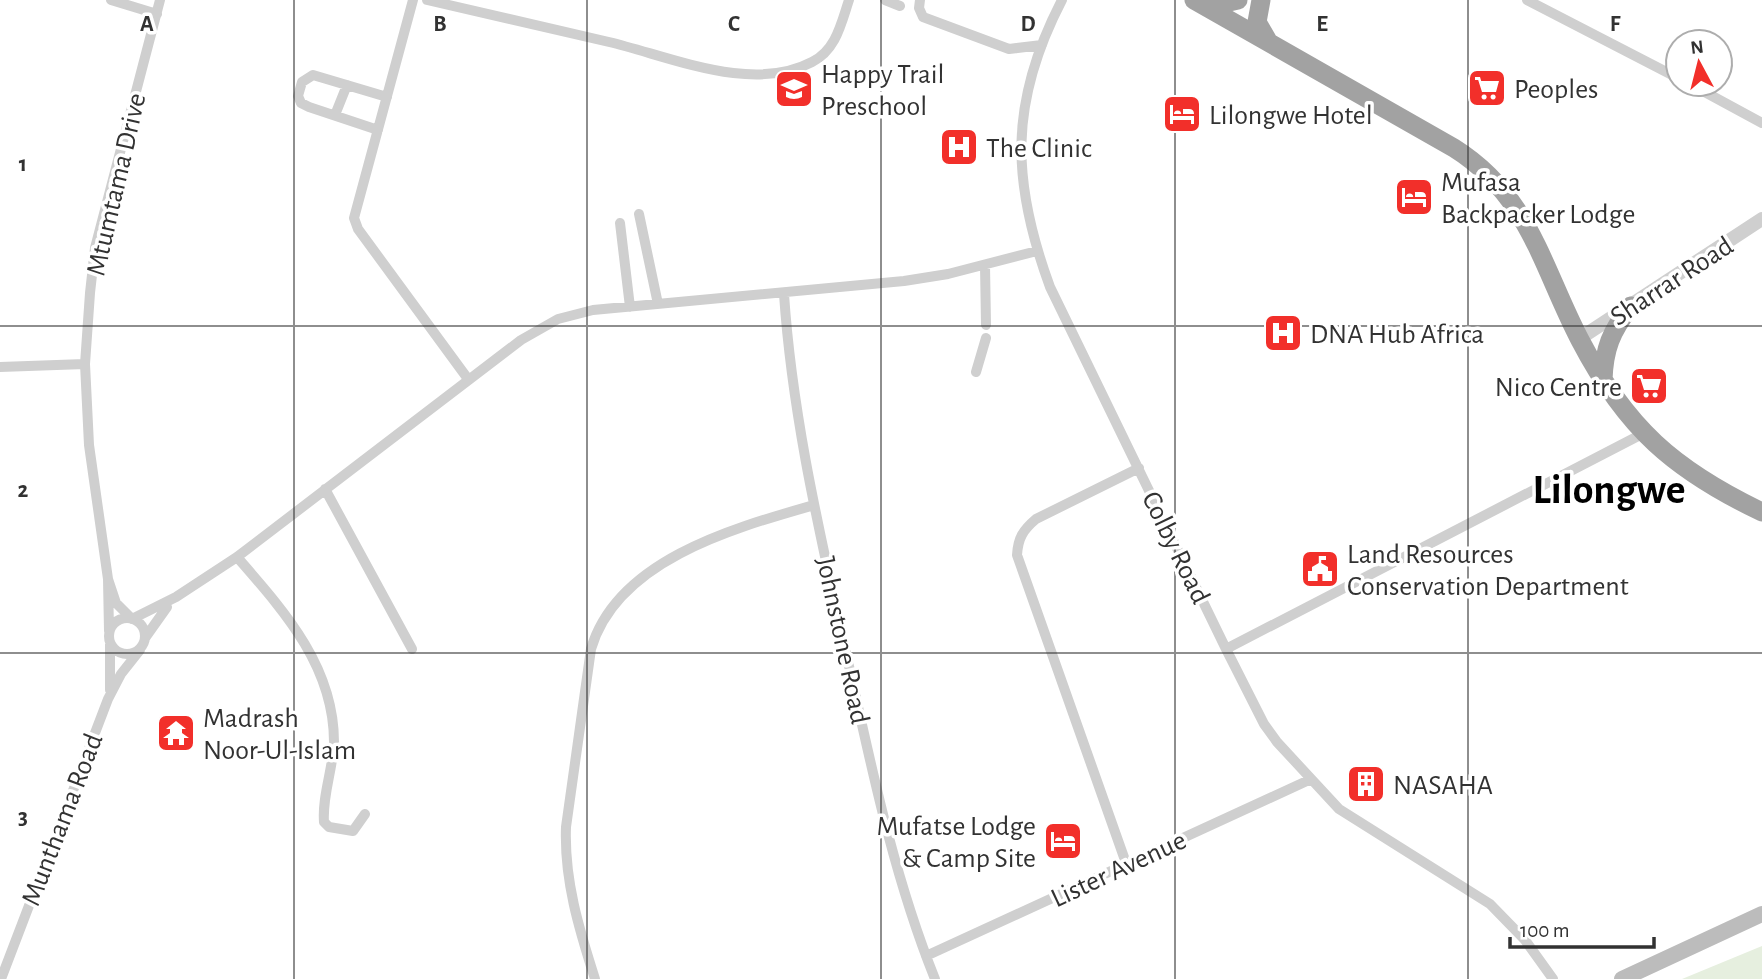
<svg xmlns="http://www.w3.org/2000/svg" width="1762" height="979" viewBox="0 0 1762 979" font-family="'Alegreya Sans',sans-serif">
<style>
.green{fill:#e6efdf}
.lines{fill:none;stroke-linecap:round;stroke-linejoin:round}
.minor{stroke:#cfcfcf;stroke-width:10}
.tertiary{stroke:#cfcfcf;stroke-width:14}
.secondary{stroke:#bcbcbc;stroke-width:16}
.trunk{stroke:#a2a2a2;stroke-width:19}
.grid{fill:none;stroke:#323232;stroke-width:2;stroke-opacity:0.55}
.labels{text-anchor:middle;stroke-width:7;stroke-linejoin:round;paint-order:stroke}
.poi-label{font-size:28px;fill:#323232;stroke:#fff;text-anchor:start}
.street-label{font-size:28px;fill:#323232;stroke:#fff}
.town-label{font-size:42px;font-weight:bold;fill:#000;stroke:#fff}
.grid-label{font-size:23px;text-anchor:middle;font-weight:bold;fill:#323232;stroke:#fff;stroke-width:7;stroke-linejoin:round;paint-order:stroke}
</style>
<rect width="100%" height="100%" fill="#fff"/>
<!-- green -->
<path class="green" d="M1762 946V979H1682Z"/>
<g class="lines">
<!-- minor -->
<path class="minor" d="M111 0 157 14
M413 0 354 218 358 229 468 379
M427 0C487 14 548 28 609 42 669 56 752 94 812 62 836 50 841 24 849 0
M885 0 900 6
M920 0 919 8 923 17 1009 49 1042 45
M1062 0C1009 102 1011 181 1050 287L1226 649 1264 724 1277 742 1339 809 1490 904 1525 940 1553 979
M1527 0 1678 78
M1690 84 1762 123
M335 115 347 85
M378 130 309 107 301 103 298 96 302 82 313 75 387 97
M639 214 658 304
M620 223 630 307
M985 265 986 325
M784 294C792 414 819 530 845 648 870 760 892 872 935 979
M0 367 85 364
M976 372 986 338
M325 489 412 649
M237 557C284 611 334 666 334 742 333 769 322 796 324 822L329 827 353 831 365 814
M108 579 116 603 132 619 176 597 237 557 521 340 558 319 593 310 904 281 948 274 1037 251
M109 636a18 18 0 1 1 36 0a18 18 0 1 1-36 0Z
M109 631 108 579 89 445 85 364 90 293 95 248 160 0
M145 638 167 607
M1226 649 1644 433
M110 690V644
M1126 863 1017 555C1018 538 1023 530 1036 519L1139 468
M926 956 1309 780
M1 979 108 699 121 674 140 650
M595 979C579 929 564 880 566 827L591 649C617 560 734 528 814 505"/>
<!-- tertiary -->
<path class="tertiary" d="M1579 339 1762 219"/>
<!-- secondary -->
<path class="secondary" d="M1622 979 1762 914"/>
<!-- trunk -->
<path class="trunk" d="M1194 0 1454 148C1529 195 1542 267 1580 340 1626 428 1674 470 1762 512
M1261 0 1257 22 1268 41
M1207 7 1238 0
M1603 380C1604 349 1611 331 1631 306"/>
</g>
<!-- grid -->
<path class="grid" d="M294 0V979M587 0V979M881 0V979M1175 0V979M1468 0V979M0 326H1762M0 653H1762"/>
<!-- icons -->
<defs>
<symbol id="supermarket-square" viewBox="-11 -11 22 22"><rect x="-9" y="-9" width="18" height="18" rx="4" fill="#f22f2a" stroke="#fff"/><path d="M-6-5.5h2.5l.6 2H6L4.5 2H-2.5L-4.4-4H-6ZM-1.5 3.2a1.3 1.3 0 1 0 .1 0ZM3 3.2a1.3 1.3 0 1 0 .1 0Z" fill="#fff"/></symbol>
<symbol id="school-square" viewBox="-11 -11 22 22"><rect x="-9" y="-9" width="18" height="18" rx="4" fill="#f22f2a" stroke="#fff"/><path d="M0-5L7-2L0 1L-7-2ZM-4 1L0 2.5L4 1V4Q0 6-4 4Z" fill="#fff"/></symbol>
<symbol id="hotel-square" viewBox="-11 -11 22 22"><rect x="-9" y="-9" width="18" height="18" rx="4" fill="#f22f2a" stroke="#fff"/><path d="M-6-4.5h1.5V1H6V5H4.5V3h-9V5H-6ZM-4 0a1.8 1.8 0 1 1 3.6 0ZM.5 0V-2.5h3Q6-2.5 6 0Z" fill="#fff"/></symbol>
<symbol id="hospital-square" viewBox="-11 -11 22 22"><rect x="-9" y="-9" width="18" height="18" rx="4" fill="#f22f2a" stroke="#fff"/><path d="M-5-5h3v3.5h4V-5h3V5h-3V1.5h-4V5h-3Z" fill="#fff"/></symbol>
<symbol id="civic-square" viewBox="-11 -11 22 22"><rect x="-9" y="-9" width="18" height="18" rx="4" fill="#f22f2a" stroke="#fff"/><path d="M-.6-6.5H3V-4.5H.6V-3L4-1V1h2V6H-6V1h2V-1L-.6-3ZM-1.2 2.5V6h2.4V2.5Z" fill="#fff"/></symbol>
<symbol id="temple-square" viewBox="-11 -11 22 22"><rect x="-9" y="-9" width="18" height="18" rx="4" fill="#f22f2a" stroke="#fff"/><path d="M0-6L5-2H3V0L6.5 2.5H4V6H1.5V3h-3V6H-4V2.5H-6.5L-3 0V-2H-5Z" fill="#fff"/></symbol>
<symbol id="building-square" viewBox="-11 -11 22 22"><rect x="-9" y="-9" width="18" height="18" rx="4" fill="#f22f2a" stroke="#fff"/><path d="M-4-6H4V6H1V3H-1V6H-4ZM-2.5-4.3h1.7v1.8h-1.7ZM.8-4.3h1.7v1.8H.8ZM-2.5-1h1.7V.8h-1.7ZM.8-1h1.7V.8H.8Z" fill="#fff"/></symbol>
</defs>
<g fill-rule="evenodd">
<use href="#supermarket-square" x="1465" y="66" width="44" height="44"/>
<use href="#school-square" x="772" y="67" width="44" height="44"/>
<use href="#hotel-square" x="1160" y="92" width="44" height="44"/>
<use href="#hospital-square" x="937" y="125" width="44" height="44"/>
<use href="#hotel-square" x="1392" y="175" width="44" height="44"/>
<use href="#hospital-square" x="1261" y="311" width="44" height="44"/>
<use href="#supermarket-square" x="1627" y="364" width="44" height="44"/>
<use href="#civic-square" x="1298" y="547" width="44" height="44"/>
<use href="#temple-square" x="154" y="711" width="44" height="44"/>
<use href="#building-square" x="1344" y="762" width="44" height="44"/>
<use href="#hotel-square" x="1041" y="819" width="44" height="44"/>
</g>
<g class="labels">
<!-- poi labels -->
<g class="poi-label">
<text x="821" y="83">Happy Trail<tspan x="821" dy="32">Preschool</tspan></text>
<text x="1514" y="98">Peoples</text>
<text x="1209" y="124">Lilongwe Hotel</text>
<text x="986" y="157">The Clinic</text>
<text x="1441" y="191">Mufasa<tspan x="1441" dy="32">Backpacker Lodge</tspan></text>
<text x="1310" y="343">DNA Hub Africa</text>
<text x="1622" y="396" text-anchor="end">Nico Centre</text>
<text x="1347" y="563">Land Resources<tspan x="1347" dy="32">Conservation Department</tspan></text>
<text x="203" y="727">Madrash<tspan x="203" dy="32">Noor-Ul-Islam</tspan></text>
<text x="1393" y="794">NASAHA</text>
<text x="1036" y="835" text-anchor="end">Mufatse Lodge<tspan x="1036" dy="32">&amp; Camp Site</tspan></text>
</g>
<!-- street labels -->
<g class="street-label">
<text transform="translate(115 184) rotate(-77)" y="10">Mtumtama Drive</text>
<text transform="translate(1671 280) rotate(-33)" y="10">Sharrar Road</text>
<text transform="translate(1177 547) rotate(64)" y="10">Colby Road</text>
<text transform="translate(844 640) rotate(78)" y="10">Johnstone Road</text>
<text transform="translate(61 819) rotate(-69)" y="10">Munthama Road</text>
<text transform="translate(1118 868) rotate(-25)" y="10">Lister Avenue</text>
</g>
<!-- town labels -->
<g class="town-label">
<text x="1609" y="503">Lilongwe</text>
</g>
</g>
<g class="grid-label">
<text x="147" y="31">A</text>
<text x="440" y="31">B</text>
<text x="734" y="31">C</text>
<text x="1028" y="31">D</text>
<text x="1322" y="31">E</text>
<text x="1615" y="31">F</text>
<text x="23" y="171">1</text>
<text x="23" y="497">2</text>
<text x="23" y="824">3</text>
</g>
<!-- north arrow -->
<g transform="translate(1699 63) rotate(353)"><circle r="33" fill="#ffffff" stroke="#adadad" stroke-width="2"/>
<path d="M0-5L12 26L0 18L-12 26Z" fill="#f22f2a"/>
<text y="-10" font-size="19" font-weight="bold" text-anchor="middle" fill="#323232">N</text>
</g>
<!-- scale -->
<path d="M1510 937v10h144v-10" fill="none" stroke="#323232" stroke-width="3.5"/>
<text x="1520" y="937" font-size="21" fill="#323232" stroke="#ffffff" stroke-width="5" paint-order="stroke">100 m</text>
</svg>
